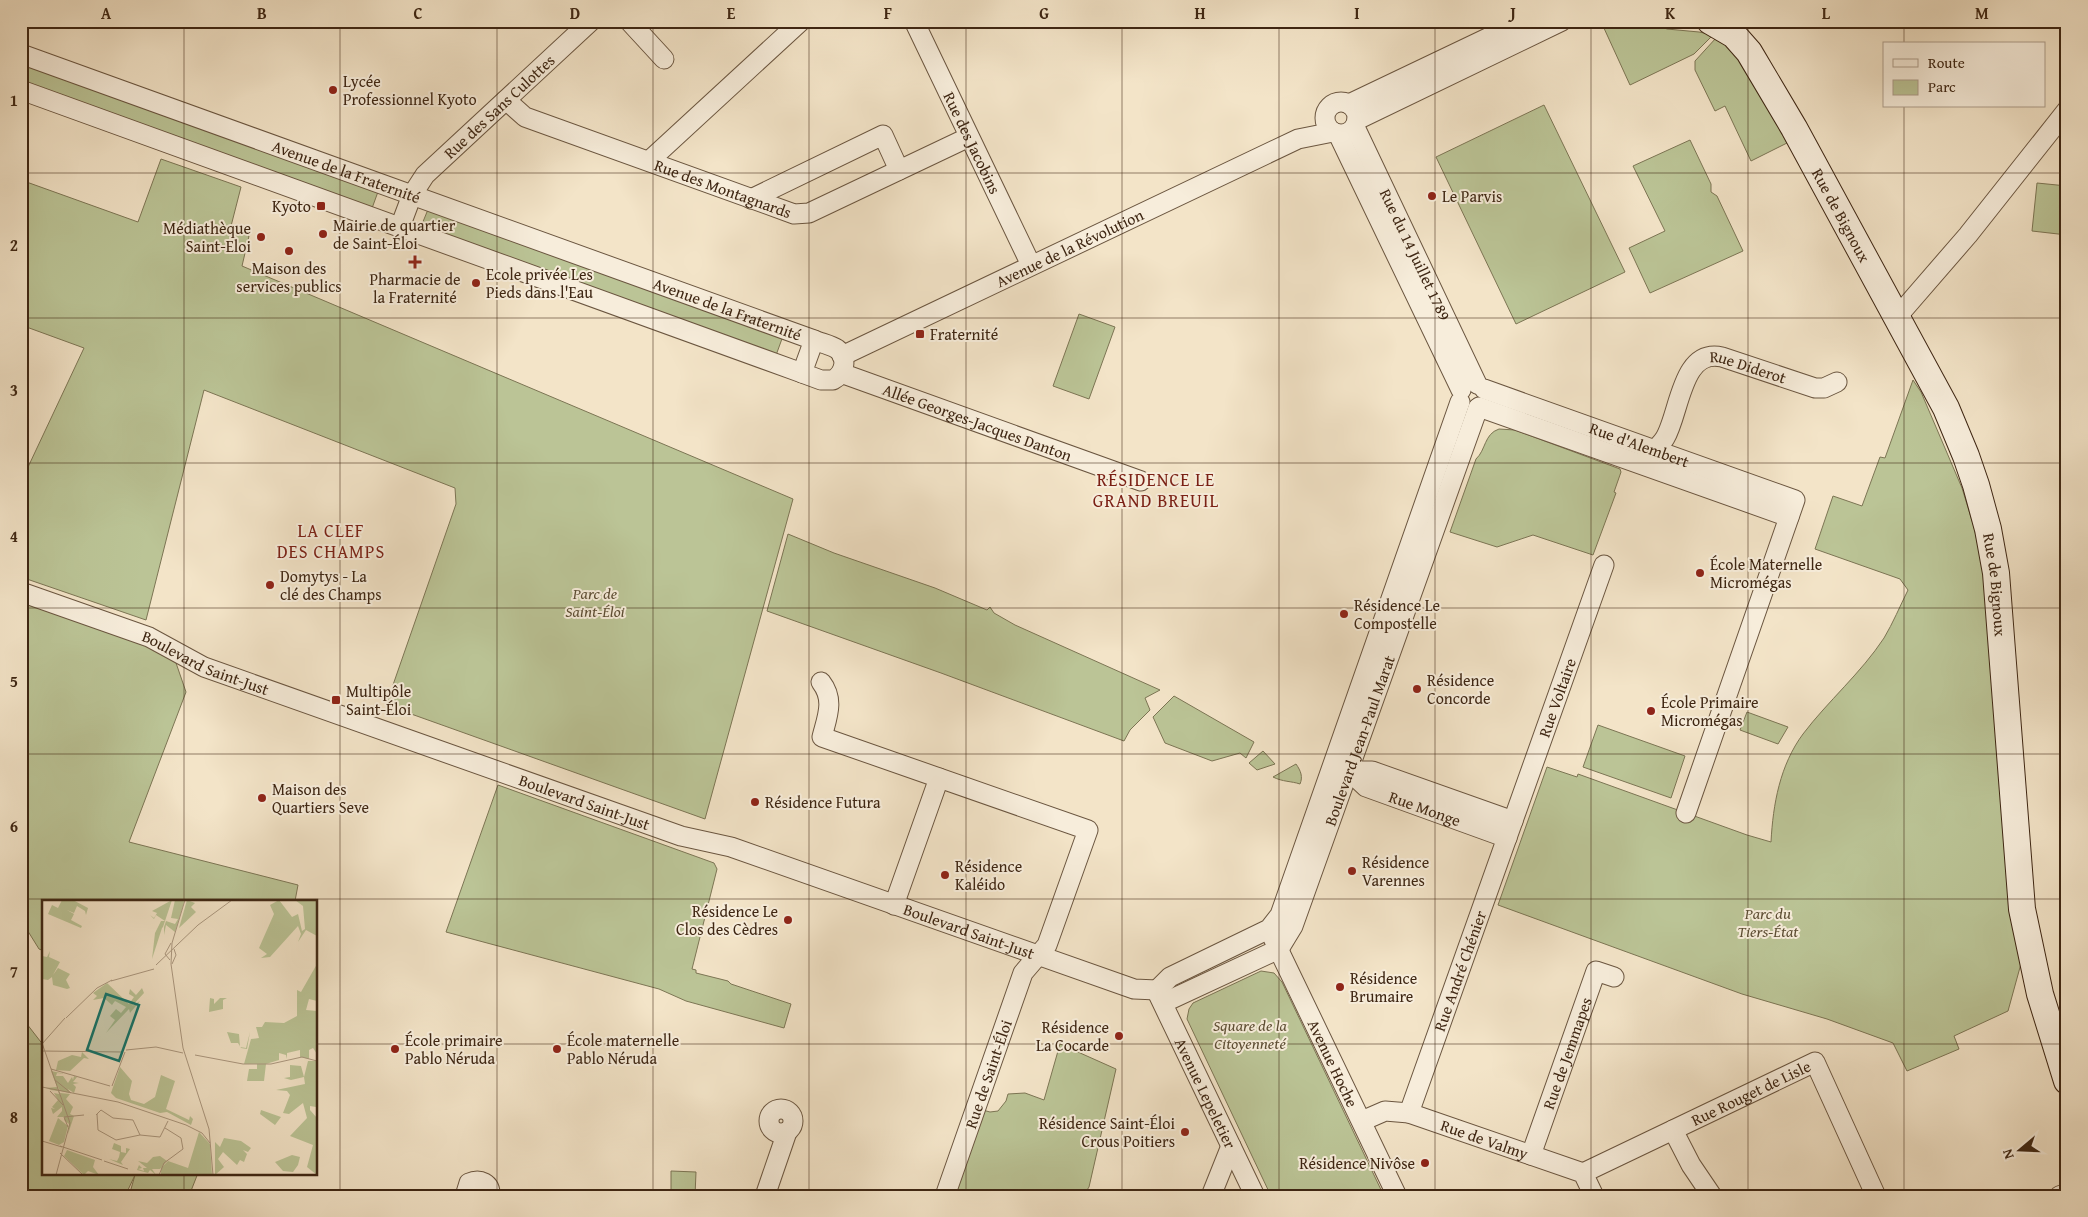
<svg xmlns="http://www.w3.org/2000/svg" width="2088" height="1217" viewBox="0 0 2088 1217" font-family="'Gentium Book Plus',serif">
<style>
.green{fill:#bbc496;stroke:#7c7554}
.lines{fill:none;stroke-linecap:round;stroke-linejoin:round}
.street-casing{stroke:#6b5640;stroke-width:21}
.secondary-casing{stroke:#3e2613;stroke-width:28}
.street{stroke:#f7eddb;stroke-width:19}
.secondary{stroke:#f7eddb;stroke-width:26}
.grid{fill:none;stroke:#3e2613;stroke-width:1;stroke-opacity:0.55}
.poi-dot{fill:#8f2418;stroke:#f7eddb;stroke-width:2}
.labels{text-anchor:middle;stroke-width:4;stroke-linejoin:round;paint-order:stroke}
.poi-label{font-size:16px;fill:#3e2613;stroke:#f7eddb;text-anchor:start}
.street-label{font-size:16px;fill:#3e2613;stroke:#f7eddb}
.park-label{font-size:16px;font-style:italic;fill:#5d4e34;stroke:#f7eddb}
.neighbourhood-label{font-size:18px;letter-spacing:1px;fill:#7a1f14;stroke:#f7eddb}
.inset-road{fill:none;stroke:#ab9880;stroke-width:1}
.view{fill:#0f766e;fill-opacity:0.15;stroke:#0f766e;stroke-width:2.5}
.inset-edge{fill:none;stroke:#3e2613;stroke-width:2.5}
.neatline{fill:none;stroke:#3e2613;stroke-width:2}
.grid-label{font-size:16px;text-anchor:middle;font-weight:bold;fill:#3e2613}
</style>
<rect width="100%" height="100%" fill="#f3e4c8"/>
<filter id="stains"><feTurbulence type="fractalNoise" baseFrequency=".004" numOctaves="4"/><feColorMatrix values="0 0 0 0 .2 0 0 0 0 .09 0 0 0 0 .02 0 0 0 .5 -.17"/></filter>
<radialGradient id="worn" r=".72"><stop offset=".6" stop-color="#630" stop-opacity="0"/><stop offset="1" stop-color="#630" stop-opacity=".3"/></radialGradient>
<!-- green -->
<path class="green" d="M1608 21H1648L1667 29 1699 32 1713 35 1694 54 1630 85 1603 26Z
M1716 38 1731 46 1773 115 1787 143 1751 161 1725 106 1715 111 1695 70V61Z
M21 60 379 189 371 211 21 84Z
M1544 105 1625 272 1516 324 1436 157Z
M1690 140 1711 184V192L1717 196 1743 251 1650 293 1629 248 1665 231 1633 166Z
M161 159 241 187 230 230 249 236 242 266 793 499 705 819 386 705 456 504 455 488 204 390 146 620 21 577V482L84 348 21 325V180L138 222Z
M2037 183 2067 186V235L2032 231Z
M429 207 783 336 775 358 420 229Z
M1079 314 1115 327 1089 399 1053 386Z
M1913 380 1921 392 1962 488 1974 527 1991 605 2022 960 2008 1011 1954 1036 1959 1049 1907 1071 1893 1043 1827 1019 1742 994 1498 905 1547 767 1577 777 1578 774 1747 835 1771 842C1773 804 1780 765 1803 734 1828 701 1861 673 1884 638 1893 623 1900 606 1908 590L1900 579 1815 549 1833 496 1862 506 1880 457 1885 458Z
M1499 429 1515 430 1620 469 1621 472 1614 492 1616 493 1593 555 1533 535 1497 547 1450 532 1476 459C1486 450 1484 434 1499 429Z
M788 534 834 553 935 588 987 610 990 607 994 613 1015 625 1160 690 1145 698 1150 710 1130 730 1124 741 941 673 767 611Z
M21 600 144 642 175 660 186 692 129 842 298 885 295 901H44V951L39 949 21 920Z
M1174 696 1254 742 1246 758 1240 753 1212 761 1165 743 1153 717Z
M1747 712 1788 727 1778 744 1740 730Z
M1598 725 1685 756 1671 798 1583 767Z
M1263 751 1275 764 1257 770 1249 763Z
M1296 764C1301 771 1303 777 1300 784 1291 781 1283 782 1273 777Z
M498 785 714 863 717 869 692 969 696 970V973L728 981 731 984 791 1004 784 1028 686 1001 659 989 446 932Z
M1261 971 1274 973 1282 982 1384 1196H1271L1187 1019 1189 1009 1193 1003Z
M23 1019 44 1046V1173H198L189 1196H129L135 1175 127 1192 122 1196H21V1020Z
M1060 1044 1116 1069 1089 1187 1083 1196H950L979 1109 990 1112 998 1111 1006 1101 1008 1094 1025 1093 1044 1100Z
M671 1171 696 1172 695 1196H671Z"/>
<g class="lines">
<defs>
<g id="street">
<path d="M629 21 664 59"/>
<path id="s1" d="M914 21 1031 265"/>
<path id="s2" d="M21 54 814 340"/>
<path d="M21 90 802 373"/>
<path id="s3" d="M506 100 525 117 794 214 809 213 969 137"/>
<circle cx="1341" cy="118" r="16"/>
<path d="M1349 104 1523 21"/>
<path d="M1357 120 1562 21"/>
<path id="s4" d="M1355 127 1477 384"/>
<path d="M1338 134 1461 390"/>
<path d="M649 161 801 21"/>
<path d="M751 199 883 135 899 170"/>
<path id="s5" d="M400 227 412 195 425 175 591 21"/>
<path d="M1897 317 1968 235 2067 110"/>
<path d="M814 340C821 343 831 345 837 349 849 358 844 374 833 380H821L802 373Z"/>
<path id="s6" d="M842 356 1298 139 1333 132"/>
<path id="s7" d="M841 373 1141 481"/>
<path id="s8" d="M1484 389 1795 500 1686 813"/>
<path d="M1479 407 1789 517"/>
<path id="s9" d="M1646 458C1652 452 1660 446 1665 438 1680 413 1681 348 1722 357L1815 388H1824L1837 382"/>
<path id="s10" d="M21 592 149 637 204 667 681 836 731 847 1134 989 1157 990"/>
<path d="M821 682C835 700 827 717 822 737L1088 830 1047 945 1023 973 945 1196"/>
<path d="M1339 768 1349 771H1372L1513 821"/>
<path id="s11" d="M1349 771 1366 787 1507 838"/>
<path d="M894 905 939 778"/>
<path id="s12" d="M1273 938 1397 1196"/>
<path d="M1157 990 1170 977 1269 929 1280 915 1460 402"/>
<path id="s13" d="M1158 994 1255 1196"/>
<path id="s14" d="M1163 1003 1279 949 1293 926 1478 408"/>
<circle cx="781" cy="1121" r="12"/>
<path id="s15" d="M1409 1113 1604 565"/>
<path id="s16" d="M1362 1121 1385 1111 1409 1113 1583 1173 1594 1196"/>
<path d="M1673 1130 1691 1165 1712 1196"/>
<path id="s17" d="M1531 1155 1596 971 1614 977"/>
<path id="s18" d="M1583 1173 1815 1062 1876 1196"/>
<path d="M465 1196 469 1183C480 1178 491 1183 490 1196"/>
<path d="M765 1196 787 1132"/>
<path d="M1211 1196 1231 1146"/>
<path d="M2059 1196 2067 1193"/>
</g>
<g id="secondary">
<path id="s19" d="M1710 21 1734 35 1749 52 1794 128 1946 408 1966 456 1976 485 1988 529 1996 573 2022 909 2040 994 2067 1081"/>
</g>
</defs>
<!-- street casing -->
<use href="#street" class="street-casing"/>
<!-- secondary casing -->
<use href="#secondary" class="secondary-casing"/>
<!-- street -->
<use href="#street" class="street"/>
<!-- secondary -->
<use href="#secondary" class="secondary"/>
</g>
<!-- grid -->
<path class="grid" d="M184 21V901M340 21V1196M497 21V1196M653 21V1196M809 21V1196M966 21V1196M1122 21V1196M1279 21V1196M1435 21V1196M1591 21V1196M1748 21V1196M1904 21V44M1904 106V1196M21 173H2067M21 318H2067M21 463H2067M21 608H2067M21 754H2067M21 899H2067M21 1044H44M316 1044H2067M184 1173V1196"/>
<!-- markers -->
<g class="poi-dot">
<circle cx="333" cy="90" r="5"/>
<circle cx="1432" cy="196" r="5"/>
<rect x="316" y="201" width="10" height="10" rx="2.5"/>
<circle cx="323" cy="234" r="5"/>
<circle cx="261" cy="237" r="5"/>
<circle cx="289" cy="251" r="5"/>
<path d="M412.5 254.5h5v5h5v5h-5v5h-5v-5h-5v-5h5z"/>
<circle cx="476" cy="283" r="5"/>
<rect x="915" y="329" width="10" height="10" rx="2.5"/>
<circle cx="1700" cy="573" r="5"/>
<circle cx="270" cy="585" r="5"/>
<circle cx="1344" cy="614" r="5"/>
<circle cx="1417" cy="689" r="5"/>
<rect x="331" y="695" width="10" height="10" rx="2.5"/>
<circle cx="1651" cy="711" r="5"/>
<circle cx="262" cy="798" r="5"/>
<circle cx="755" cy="802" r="5"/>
<circle cx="1352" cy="871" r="5"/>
<circle cx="945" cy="875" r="5"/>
<circle cx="788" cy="920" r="5"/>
<circle cx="1340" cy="987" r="5"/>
<circle cx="1119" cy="1036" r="5"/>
<circle cx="395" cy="1049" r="5"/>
<circle cx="557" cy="1049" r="5"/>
<circle cx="1185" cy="1132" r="5"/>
<circle cx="1425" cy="1163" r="5"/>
</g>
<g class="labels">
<!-- poi labels -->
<g class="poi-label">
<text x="343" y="87">Lycée<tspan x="343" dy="18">Professionnel Kyoto</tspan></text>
<text x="1442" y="202">Le Parvis</text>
<text x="311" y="212" text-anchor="end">Kyoto</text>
<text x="333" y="231">Mairie de quartier<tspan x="333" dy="18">de Saint-Éloi</tspan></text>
<text x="251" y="234" text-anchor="end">Médiathèque<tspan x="251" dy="18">Saint-Eloi</tspan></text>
<text x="289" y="274" text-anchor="middle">Maison des<tspan x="289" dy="18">services publics</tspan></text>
<text x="486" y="280">Ecole privée Les<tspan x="486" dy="18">Pieds dans l'Eau</tspan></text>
<text x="415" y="285" text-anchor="middle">Pharmacie de<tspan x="415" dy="18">la Fraternité</tspan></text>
<text x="930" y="340">Fraternité</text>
<text x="1710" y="570">École Maternelle<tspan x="1710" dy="18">Micromégas</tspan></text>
<text x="280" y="582">Domytys - La<tspan x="280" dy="18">clé des Champs</tspan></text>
<text x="1354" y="611">Résidence Le<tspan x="1354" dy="18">Compostelle</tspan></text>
<text x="1427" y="686">Résidence<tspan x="1427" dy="18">Concorde</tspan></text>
<text x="346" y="697">Multipôle<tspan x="346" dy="18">Saint-Éloi</tspan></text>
<text x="1661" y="708">École Primaire<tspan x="1661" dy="18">Micromégas</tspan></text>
<text x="272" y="795">Maison des<tspan x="272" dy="18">Quartiers Seve</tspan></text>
<text x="765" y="808">Résidence Futura</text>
<text x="1362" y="868">Résidence<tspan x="1362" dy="18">Varennes</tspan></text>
<text x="955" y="872">Résidence<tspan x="955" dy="18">Kaléido</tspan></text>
<text x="778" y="917" text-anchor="end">Résidence Le<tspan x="778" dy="18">Clos des Cèdres</tspan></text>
<text x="1350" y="984">Résidence<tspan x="1350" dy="18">Brumaire</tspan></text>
<text x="1109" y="1033" text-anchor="end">Résidence<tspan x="1109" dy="18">La Cocarde</tspan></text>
<text x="405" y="1046">École primaire<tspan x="405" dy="18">Pablo Néruda</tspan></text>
<text x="567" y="1046">École maternelle<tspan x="567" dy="18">Pablo Néruda</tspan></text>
<text x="1175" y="1129" text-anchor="end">Résidence Saint-Éloi<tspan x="1175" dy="18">Crous Poitiers</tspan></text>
<text x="1415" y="1169" text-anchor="end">Résidence Nivôse</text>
</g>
<!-- street labels -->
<g class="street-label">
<text dy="6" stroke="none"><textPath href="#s5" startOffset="159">Rue des Sans Culottes</textPath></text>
<text dy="6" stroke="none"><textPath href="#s1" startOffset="135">Rue des Jacobins</textPath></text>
<text dy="6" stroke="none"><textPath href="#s2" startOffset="346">Avenue de la Fraternité</textPath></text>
<text dy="6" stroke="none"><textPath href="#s3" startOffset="236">Rue des Montagnards</textPath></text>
<text dy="6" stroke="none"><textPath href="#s19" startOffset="238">Rue de Bignoux</textPath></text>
<text dy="6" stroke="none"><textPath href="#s6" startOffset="252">Avenue de la Révolution</textPath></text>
<text dy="6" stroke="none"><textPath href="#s4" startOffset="141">Rue du 14 Juillet 1789</textPath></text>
<text dy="6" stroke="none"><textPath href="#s2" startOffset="751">Avenue de la Fraternité</textPath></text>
<text dy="6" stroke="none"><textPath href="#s9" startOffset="164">Rue Diderot</textPath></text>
<text dy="6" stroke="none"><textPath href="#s7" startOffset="145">Allée Georges-Jacques Danton</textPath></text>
<text dy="6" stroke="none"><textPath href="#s8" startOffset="165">Rue d'Alembert</textPath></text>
<text dy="6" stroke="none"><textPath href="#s19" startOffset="642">Rue de Bignoux</textPath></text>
<text dy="6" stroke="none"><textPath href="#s10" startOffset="198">Boulevard Saint-Just</textPath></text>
<text dy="6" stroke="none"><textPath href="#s15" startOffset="441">Rue Voltaire</textPath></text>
<text dy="6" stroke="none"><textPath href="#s14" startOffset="352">Boulevard Jean-Paul Marat</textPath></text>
<text dy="6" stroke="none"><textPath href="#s10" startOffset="602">Boulevard Saint-Just</textPath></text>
<text dy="6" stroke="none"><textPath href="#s11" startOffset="86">Rue Monge</textPath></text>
<text dy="6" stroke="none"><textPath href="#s10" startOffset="1008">Boulevard Saint-Just</textPath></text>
<text dy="6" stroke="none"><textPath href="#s15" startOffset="151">Rue André Chénier</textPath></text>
<text dy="6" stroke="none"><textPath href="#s17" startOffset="108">Rue de Jemmapes</textPath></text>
<text dy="6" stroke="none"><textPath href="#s12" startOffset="139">Avenue Hoche</textPath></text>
<text transform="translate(988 1074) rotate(-71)" y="6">Rue de Saint-Éloi</text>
<text dy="6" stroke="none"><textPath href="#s13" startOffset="110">Avenue Lepeletier</textPath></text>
<text dy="6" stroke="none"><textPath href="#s18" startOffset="186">Rue Rouget de Lisle</textPath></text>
<text dy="6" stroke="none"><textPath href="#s16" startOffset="129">Rue de Valmy</textPath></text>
</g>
<!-- park labels -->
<g class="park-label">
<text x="595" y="599">Parc de<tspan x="595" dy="18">Saint-Éloi</tspan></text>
<text x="1768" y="919">Parc du<tspan x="1768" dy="18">Tiers-État</tspan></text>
<text x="1250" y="1031">Square de la<tspan x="1250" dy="18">Citoyenneté</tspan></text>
</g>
<!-- neighbourhood labels -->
<g class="neighbourhood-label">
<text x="1156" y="486">RÉSIDENCE LE<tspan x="1156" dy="21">GRAND BREUIL</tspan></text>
<text x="331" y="537">LA CLEF<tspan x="331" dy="21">DES CHAMPS</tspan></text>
</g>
</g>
<!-- overview -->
<g transform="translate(42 900)">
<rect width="275" height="275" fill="#f3e4c8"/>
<path d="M20 0H31L46 8 44 15 43 11 35 6 32 13 25 10 32 14 29 20 40 26 39 28 6 14 10 5 16 8ZM130 0 121 27 120 28 110 59 113 33 119 21H123L114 15 112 19 108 15 112 18 115 13 110 11ZM133 0H143L133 32 124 25 122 35V27L124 21 133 24 136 19 129 18ZM145 0 153 3 149 7 154 12 137 28ZM237 0 250 17 256 14 260 31 263 29 261 6 253 0H275V36L264 30 256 42 259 34 256 26 228 57 219 58 225 54 217 48 232 14 228 5ZM8 51 7 57 18 62 11 75 16 68 28 74 24 80 28 88 25 89 11 85 10 77 6 80 0 79V56L5 57ZM275 64V101L267 99 264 110 275 111V154L271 148 267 150V159L258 157V150L245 153V159L244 155 237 153V160L224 164 222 181H205L207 169H215V164H202L209 139 217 138 214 127H220L223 122 242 123 255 116V90L259 92ZM65 83 87 104 92 97 87 94 88 89 94 95 100 88 102 93 90 106 98 101 88 113 87 109 64 133 73 120 68 116 74 109 79 113 84 107 73 101 70 105 62 98 51 100 55 96 51 93ZM168 98 172 99V104L178 98H185L181 100V109L167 112ZM185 132 197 134 198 147 204 148 208 132 205 149 199 148 196 143H189ZM40 152 47 159 42 158 28 171 14 170 16 161 30 155 39 157ZM266 161H275V204L274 207 268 206V210L275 218V275L265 267 271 245 248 236 265 218 261 203 247 214 241 213 248 195 245 191 234 190 263 184 262 177 249 180 242 178 248 177V165L259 166 262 177ZM78 167 90 181 87 194 89 200 102 204 113 197 119 175 133 181 124 209 147 220 148 216 151 219 149 225 125 212 118 213 74 198 69 193ZM9 171 23 174 15 173 14 176H21L26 183 30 177 31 180 32 176 35 177 31 182 37 183 31 184 34 187 32 193 26 189 28 193 18 191 15 185 19 198 18 193 28 194 24 199 31 207 28 214 32 216 26 234 27 224 22 220 23 217H15L20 211V207L11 214 9 208 13 209 10 207 16 200 12 193 17 194 16 191 9 190 4 188 15 187ZM219 210 239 217 233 225 218 214ZM16 218 26 226 22 242 17 245 7 241ZM157 232 168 244 170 275H119V268L126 261 146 268ZM182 238 199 241 209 248 206 252 201 250 205 254 202 262 198 260 195 265 181 252 176 259 182 267 173 275V242L178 247ZM72 243 79 246V252L84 253V248L88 249 79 262 81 265 67 259 75 261 77 257 78 252 70 249ZM25 250 53 260 51 267 57 275 46 271 42 275 22 256ZM250 255 258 257 256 265 251 272 241 271 233 262ZM118 256 125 261 118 269H110L114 275 108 270 106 273 95 270 97 265 100 268 96 269 102 271 101 268H105L96 261 105 263 111 257Z" fill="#bbc496"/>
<path class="inset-road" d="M143 0 130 43 129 64 141 148 167 229 171 275M128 60 123 54 129 43M130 64 134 55 132 49M114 65 156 25 190 0M69 81 112 69M24 118 55 88 70 80M0 143 28 223 14 275M0 144 23 118M84 150 114 147 141 153M0 151 81 152M153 155 201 164H229L260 157 275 161M9 169 68 186M13 180 29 193M70 186 83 152M0 187 76 202 144 225M8 191 21 205M55 214 56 230 74 240 98 235 118 237 126 221M54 215 59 210 71 218 91 220 98 235M144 225 160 233 168 243M26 227 22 217 42 215M0 241 20 247M18 246 60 260M18 253 41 275M62 261 86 269M117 275 122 263 141 249 139 238 123 228"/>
<path class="view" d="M64 94 97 105 77 161 45 150Z"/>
<rect width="275" height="275" class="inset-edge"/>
</g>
<!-- margin -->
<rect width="2088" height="1217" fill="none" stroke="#f3e4c8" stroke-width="55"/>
<!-- legend -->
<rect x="1883" y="42" width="162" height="65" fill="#f7eddb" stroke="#ad9d8b"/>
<rect x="1893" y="59" width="25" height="8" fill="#f7eddb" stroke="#ad9d8b"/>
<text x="1928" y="68" font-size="15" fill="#3e2613">Route</text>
<rect x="1893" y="80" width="25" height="15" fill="#bbc496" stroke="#ad9d8b"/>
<text x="1928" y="92" font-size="15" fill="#3e2613">Parc</text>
<!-- north arrow -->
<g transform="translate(2020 1150) rotate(251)" stroke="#f7eddb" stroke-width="4" paint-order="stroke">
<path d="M0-4L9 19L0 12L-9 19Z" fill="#3e2613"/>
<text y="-8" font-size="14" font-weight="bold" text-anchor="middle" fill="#3e2613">N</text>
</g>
<rect x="28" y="28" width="2032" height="1162" class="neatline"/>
<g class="grid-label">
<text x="106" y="19">A</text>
<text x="262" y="19">B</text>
<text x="418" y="19">C</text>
<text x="575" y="19">D</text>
<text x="731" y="19">E</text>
<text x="888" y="19">F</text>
<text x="1044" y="19">G</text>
<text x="1200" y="19">H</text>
<text x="1357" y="19">I</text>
<text x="1513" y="19">J</text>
<text x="1670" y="19">K</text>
<text x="1826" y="19">L</text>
<text x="1982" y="19">M</text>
<text x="14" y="106">1</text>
<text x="14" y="251">2</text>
<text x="14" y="396">3</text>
<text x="14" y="542">4</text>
<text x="14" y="687">5</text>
<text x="14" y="832">6</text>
<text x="14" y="977">7</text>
<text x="14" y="1123">8</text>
</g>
<rect width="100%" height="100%" filter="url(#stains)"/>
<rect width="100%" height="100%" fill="url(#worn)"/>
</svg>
